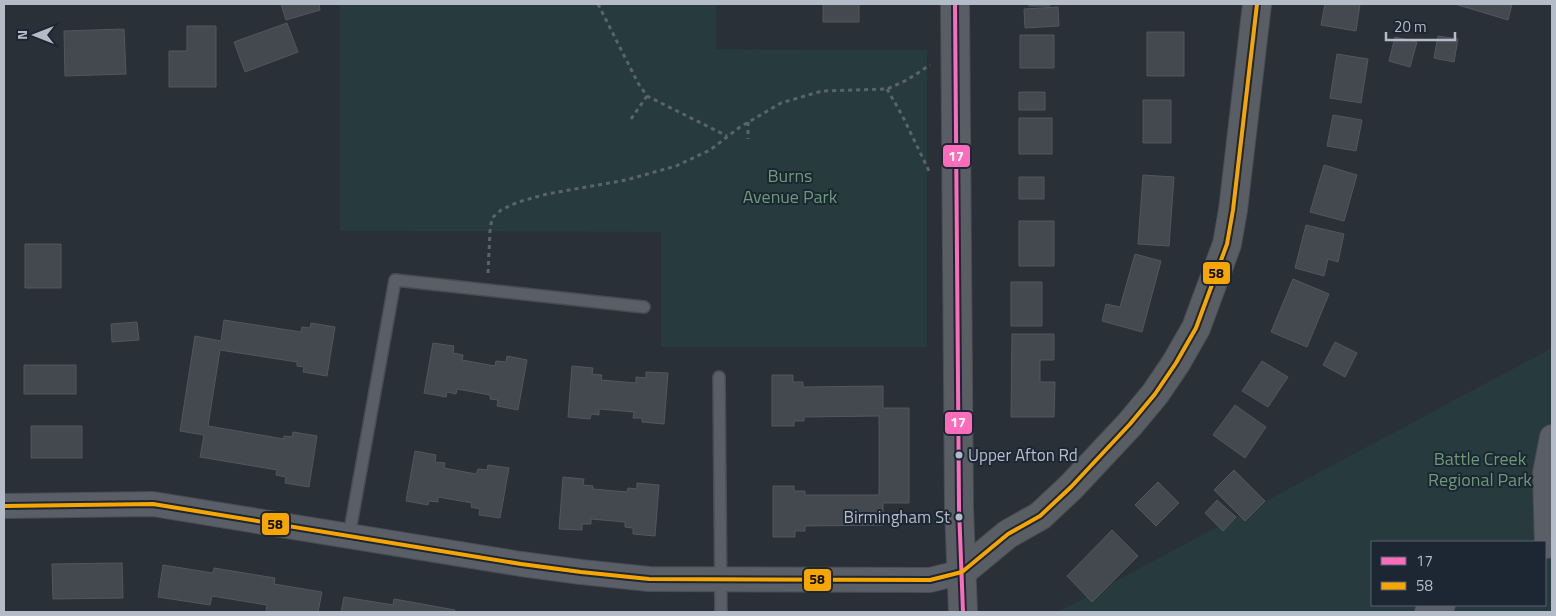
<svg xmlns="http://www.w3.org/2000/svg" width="1556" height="616" viewBox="0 0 1556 616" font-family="'Titillium Web',sans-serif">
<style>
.green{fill:#273a3e;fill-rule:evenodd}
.building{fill:#444950;stroke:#52575f}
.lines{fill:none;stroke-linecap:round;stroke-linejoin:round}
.lane-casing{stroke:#484c53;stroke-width:14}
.street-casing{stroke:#484c53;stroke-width:26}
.secondary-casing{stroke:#484c53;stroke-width:30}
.path{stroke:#5d636a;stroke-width:3;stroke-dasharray:4 4;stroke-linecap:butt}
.lane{stroke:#5a5e66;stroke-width:11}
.street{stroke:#5a5e66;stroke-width:24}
.secondary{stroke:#595d64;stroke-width:28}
.bus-1-casing{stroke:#1d2633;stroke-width:8}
.bus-2-casing{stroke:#1d2633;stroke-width:8}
.bus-1{stroke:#fb6dba;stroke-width:4}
.bus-2{stroke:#f7a600;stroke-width:4}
.bus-dot{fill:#b4bcc9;stroke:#1d2633;stroke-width:2}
.labels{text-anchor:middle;stroke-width:4;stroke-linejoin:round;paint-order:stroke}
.bus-label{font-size:17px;fill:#b4bcc9;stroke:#1d2633;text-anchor:start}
.park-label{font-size:18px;fill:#6b9a76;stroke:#1d2633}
.line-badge{stroke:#1d2633;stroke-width:2}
.badge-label{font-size:14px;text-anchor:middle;font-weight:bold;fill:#fff}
.pale-badge-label{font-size:14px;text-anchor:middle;font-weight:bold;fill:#111}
</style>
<rect width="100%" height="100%" fill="#2a3038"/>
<!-- green -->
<path class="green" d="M340 4H716V49L927 50V347H661V232L340 231Z
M1552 348V612H1058ZM1372 542H1545V605H1372Z"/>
<!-- building -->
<path class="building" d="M281 4H319L320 10 286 20Z
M823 4H859V22H823Z
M1029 4H1050V6H1029Z
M1325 4H1360L1356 31 1321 25Z
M1455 4H1512L1508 20Z
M1058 7 1059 26 1025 28 1024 9Z
M287 23 298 52 245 72 234 42Z
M187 26H216V87H169V51H187Z
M124 29 126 74 65 76 64 31Z
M1147 32H1184V76H1147Z
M1020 35H1054V68H1020Z
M1438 36 1458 39 1454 62 1434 58Z
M1395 37 1417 42 1410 67 1389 61Z
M1337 54 1368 59 1361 103 1330 98Z
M1019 92H1045V110H1019Z
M1143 100H1171V143H1143Z
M1333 115 1362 120 1356 151 1327 146Z
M1019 118H1052V154H1019Z
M1324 165 1357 175 1344 221 1310 212Z
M1143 175 1174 177 1169 246 1138 244Z
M1019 177H1044V199H1019Z
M1019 221H1054V266H1019Z
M1306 225 1344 234 1338 262 1328 259 1324 276 1295 268Z
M25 244H61V288H25Z
M1135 254 1161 261 1142 332 1102 321 1106 304 1120 307Z
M1293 279 1329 294 1307 347 1271 332Z
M1011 282H1042V326H1011Z
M224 320 301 332 302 327 310 328 311 323 335 327 327 376 303 372 304 367 297 366V362L220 350 208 426 284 439V436L292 437 293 432 317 436 309 487 285 483 286 477 276 475 277 470 200 457 204 435 180 431 195 336 221 341Z
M137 322 139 340 112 342 111 324Z
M1012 334H1054V360H1040V382H1055L1054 417H1011Z
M1335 342 1357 353 1345 377 1323 365Z
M433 343 454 346 453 353 463 355 462 360 495 366 496 361 506 362 507 356 527 360 518 410 497 406 498 400 490 399V395L457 389 456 394 447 392 446 397 424 393Z
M1262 361 1288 377 1268 407 1242 391Z
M24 365H76V394H24Z
M572 366 593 368 592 374 602 375 601 380 636 383V377L646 378V372L668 373 664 424 642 422V418H633L634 412 599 409V415L591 414 590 419 568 417Z
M772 375H793V382H803V387L883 386V408H909V503H883V525L805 526V531H795V537H773V486H794V491H805V495H879V416L804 417V421H794V426H772Z
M1235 405 1266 427 1245 458 1213 435Z
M31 426H82V458H31Z
M415 451 436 455 435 462 445 463 444 468 476 474 478 469 487 470 488 465 509 468 500 518 479 515 480 509 471 507 472 503 438 497V502L429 501 428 505 406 501Z
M1234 470 1265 501 1245 521 1214 490Z
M563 477 584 479 583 485 593 486V489L627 492 628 488 637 489V483L659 485 655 536 633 534V528L625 527V522L591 519V524H582V530L559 529Z
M1158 482 1179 503 1156 526 1135 505Z
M1217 500 1236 517 1223 531 1205 513Z
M1112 530 1138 556 1092 602 1067 576Z
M122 563 123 598 53 599 52 564Z
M163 565 213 573 214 568 275 578 274 584 322 592 318 612H266L267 605 212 596 210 605 158 597Z
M344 597 393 605 394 599 455 610 454 612H341Z"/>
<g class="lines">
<defs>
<path id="lane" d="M719 377 721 612
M349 536 395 280 644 307"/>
<path id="street" d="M4 506 153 504 521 564 581 572 649 579 930 580 962 572
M1547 546 1545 473 1552 437
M1427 612 1443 605"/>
<path id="secondary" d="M955 4 959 508 963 612
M962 572 1008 534 1040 516 1071 487 1130 424 1155 394 1176 363 1196 328 1227 244 1233 210 1257 4"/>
</defs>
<!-- lane casing -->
<use href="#lane" class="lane-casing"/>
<!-- street casing -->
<use href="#street" class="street-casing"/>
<!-- secondary casing -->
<use href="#secondary" class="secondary-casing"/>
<!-- path -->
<path class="path" d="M598 4 638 83 647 96 727 136
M887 89 902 115 930 173
M631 119 647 96
M748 122V139
M488 273 490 231 492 218 501 210 518 202 547 194 626 180 676 166 710 150 740 127 781 103 822 91 887 89 907 80 930 65"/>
<!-- lane -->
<use href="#lane" class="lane"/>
<!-- street -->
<use href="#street" class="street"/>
<!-- secondary -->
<use href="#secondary" class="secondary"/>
<defs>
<path id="bus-1" d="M955 4 959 508 963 612"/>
<path id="bus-2" d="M4 506 153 504 521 564 581 572 649 579 930 580 962 572 1008 534 1040 516 1071 487 1130 424 1155 394 1176 363 1196 328 1227 244 1233 210 1257 4"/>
</defs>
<!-- bus-1 casing -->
<use href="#bus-1" class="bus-1-casing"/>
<!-- bus-2 casing -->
<use href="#bus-2" class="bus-2-casing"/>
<!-- bus-1 -->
<use href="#bus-1" class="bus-1"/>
<!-- bus-2 -->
<use href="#bus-2" class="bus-2"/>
</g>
<!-- markers -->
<g class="bus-dot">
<circle cx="959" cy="455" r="4.5"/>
<circle cx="959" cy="517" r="4.5"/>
</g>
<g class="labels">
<!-- bus labels -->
<g class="bus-label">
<text x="968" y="461">Upper Afton Rd</text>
<text x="950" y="523" text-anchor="end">Birmingham St</text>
</g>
<!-- park labels -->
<g class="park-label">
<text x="790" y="182">Burns<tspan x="790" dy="21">Avenue Park</tspan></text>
<text x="1480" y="465">Battle Creek<tspan x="1480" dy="21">Regional Park</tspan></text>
</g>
</g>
<g class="line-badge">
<rect x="942" y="144" width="29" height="24" rx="5" fill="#fb6dba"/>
<rect x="1202" y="261" width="29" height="24" rx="5" fill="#f7a600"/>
<rect x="944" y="411" width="29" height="24" rx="5" fill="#fb6dba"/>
<rect x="261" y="512" width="29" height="24" rx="5" fill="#f7a600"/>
<rect x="803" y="568" width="29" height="24" rx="5" fill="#f7a600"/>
</g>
<g class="badge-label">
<text x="956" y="161">17</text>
<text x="958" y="427">17</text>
</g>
<g class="pale-badge-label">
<text x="1216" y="278">58</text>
<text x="275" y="529">58</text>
<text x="817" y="584">58</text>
</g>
<!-- border -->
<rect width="1556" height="616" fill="none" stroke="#b4bcc9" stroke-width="10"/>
<!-- legend -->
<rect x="1371" y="541" width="175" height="65" fill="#1d2633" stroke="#59626f"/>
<rect x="1381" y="557" width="25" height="8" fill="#fb6dba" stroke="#59626f"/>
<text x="1416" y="566" font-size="15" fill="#b4bcc9">17</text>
<rect x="1381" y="582" width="25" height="8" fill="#f7a600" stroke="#59626f"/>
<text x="1416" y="591" font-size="15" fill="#b4bcc9">58</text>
<!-- north arrow -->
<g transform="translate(35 35) rotate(270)" stroke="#1d2633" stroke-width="4" paint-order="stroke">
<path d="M0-4L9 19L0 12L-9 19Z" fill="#b4bcc9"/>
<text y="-8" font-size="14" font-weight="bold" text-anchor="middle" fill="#b4bcc9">N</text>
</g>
<!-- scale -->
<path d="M1386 32v8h69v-8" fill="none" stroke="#b4bcc9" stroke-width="2.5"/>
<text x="1394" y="32" font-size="15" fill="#b4bcc9" stroke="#1d2633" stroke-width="4" paint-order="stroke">20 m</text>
</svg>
